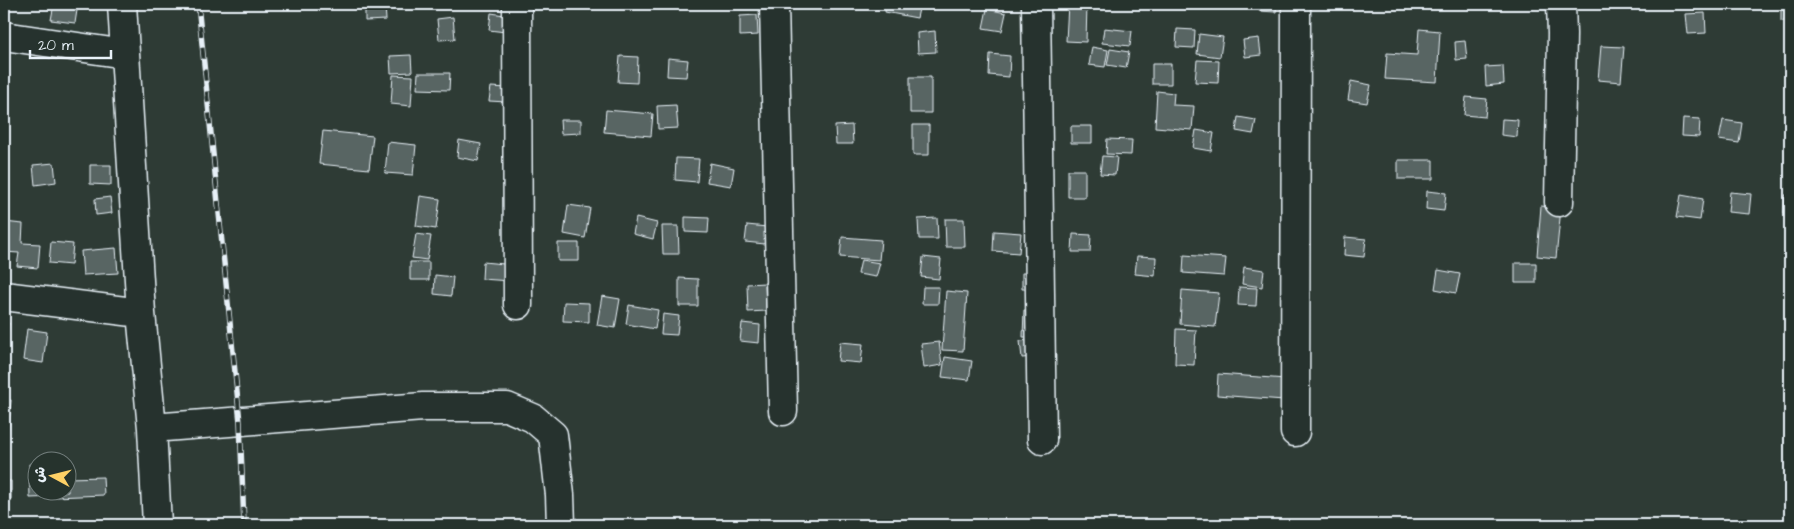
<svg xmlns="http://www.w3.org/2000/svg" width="1794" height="529" viewBox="0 0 1794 529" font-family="'Architects Daughter','Playpen Sans Arabic',sans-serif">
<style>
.building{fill:#596563;stroke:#e8f1f8}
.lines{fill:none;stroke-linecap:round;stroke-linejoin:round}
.street-casing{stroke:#e8f1f8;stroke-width:31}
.street{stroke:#26332d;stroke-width:28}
.rail-casing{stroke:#e8f1f8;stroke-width:5.5}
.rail{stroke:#26332d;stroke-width:4;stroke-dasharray:11;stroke-linecap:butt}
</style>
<rect width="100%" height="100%" fill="#2e3b35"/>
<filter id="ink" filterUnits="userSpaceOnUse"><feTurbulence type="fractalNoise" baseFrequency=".02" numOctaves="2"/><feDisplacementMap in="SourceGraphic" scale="10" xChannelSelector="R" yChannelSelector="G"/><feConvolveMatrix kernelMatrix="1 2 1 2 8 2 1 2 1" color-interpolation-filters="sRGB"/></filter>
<g filter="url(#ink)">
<!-- building -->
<path class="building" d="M54 4H78L75 23 51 20Z
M288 4H312V6H288Z
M886 4H920L917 18 885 12Z
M1068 4H1087L1086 42 1066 41Z
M1260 4H1277L1276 12 1259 11Z
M1459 4H1486V5H1459Z
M1781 4H1790V21H1781Z
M385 5 386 20 365 21V6Z
M987 9 1006 13 1002 31 983 28Z
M491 13 524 18 522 34 489 30Z
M1705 13 1706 33 1688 34 1686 14Z
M757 15 758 35 740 36V16Z
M453 17 455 39 439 40 437 19Z
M1104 28 1132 31 1130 46 1102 43Z
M1177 29 1195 30 1194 48 1176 47Z
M1419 29 1440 31 1437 82 1385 79 1387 53 1417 55Z
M935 31 936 52 918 53 917 33Z
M1199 34 1223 37 1220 57 1197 54Z
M1259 38 1261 55 1245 57 1243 40Z
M1465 41 1467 59 1456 60 1455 42Z
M1601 46 1624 47 1621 82 1598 80Z
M1092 47 1108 50 1105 67 1089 65Z
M1110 49 1129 52 1126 68 1107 65Z
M990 54 1010 56 1009 77 989 75Z
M411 55 412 72 391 73 390 56Z
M620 56 638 57 637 83 618 82Z
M668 58 688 60 686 77 667 76Z
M1197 60 1219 61 1218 83 1195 82Z
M1152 64H1171V84H1152Z
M1503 66 1504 84 1486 86 1485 67Z
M1790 69V109H1787Z
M418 73H450L449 90 417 89Z
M393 75 413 76 411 106 391 104Z
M910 77H931V113H910Z
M1351 81 1371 85 1367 103 1348 100Z
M491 87 508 88 507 102 489 101Z
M1157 91 1174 93 1173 105 1194 106 1192 130 1155 127Z
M1466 97 1487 99 1485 117 1464 115Z
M676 105 678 128 658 129 657 106Z
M606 110 653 114 651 136 604 132Z
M1238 117 1256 120 1253 134 1236 131Z
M1683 118 1700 119 1699 137 1682 136Z
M1502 119 1518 120 1517 137 1501 135Z
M560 120H581V133L561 134Z
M1723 120 1742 123 1739 143 1719 140Z
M852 125 853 144H836L835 126Z
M913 125H929V155H913Z
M1071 126H1092V143H1071Z
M1196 130 1214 133 1211 151 1193 148Z
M323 131 373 136 369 169 319 164Z
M1107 139 1132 140 1131 155 1106 154Z
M459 140 481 144 478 161 457 157Z
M388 142 416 145 413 175 385 173Z
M1102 156 1117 157 1115 175 1100 174Z
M676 158 699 159 697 182 675 180Z
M1398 160H1433V179H1398Z
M54 163 56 182 35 185 33 165Z
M710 163 734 168 731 186 707 182Z
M90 165H111V185L90 184Z
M1068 170H1085V197H1068Z
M1427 191 1446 193 1444 211 1426 209Z
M1730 192 1751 194 1749 214 1728 212Z
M1681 195 1703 199 1700 220 1677 217Z
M1785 195H1790V213H1784Z
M420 196 440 199 436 229 416 226Z
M110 197 112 213 96 215 95 199Z
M568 205 590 208 585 238 564 234Z
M1541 206 1561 208 1556 258 1537 256Z
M685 217 709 218 708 233 685 232Z
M636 218 657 223 653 239 633 234Z
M937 218 938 239H919L918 219Z
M945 219H964L965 247H946Z
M4 222 23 224 22 243 40 244 38 268 17 266 19 253 4 252Z
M747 225 767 227 765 244 745 242Z
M662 226H678L679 254H663Z
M994 231 1021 233 1019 253 993 251Z
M416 234 431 236 427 260 412 258Z
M1073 234 1091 235 1090 252H1072Z
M842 237 881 240 879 260 840 257Z
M1345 237 1366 239 1364 257 1344 255Z
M51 242 73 244 71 265 49 263Z
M558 243H579V261H558Z
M116 248 118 273 83 275 81 251Z
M1184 255 1226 258 1224 276 1183 273Z
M1137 256 1156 257 1155 276 1135 274Z
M923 257 941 259 939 279 921 277Z
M861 260 880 263 876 277 858 274Z
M410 262H429V280H410Z
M483 262 525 266 524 282 482 279Z
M1515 263H1536V283H1515Z
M1244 267 1264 270 1262 287 1242 284Z
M1438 270 1460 274 1456 293 1435 289Z
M1022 273H1039V289H1022Z
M435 275 453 277 451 296 434 294Z
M679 278 698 279V306H679Z
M765 283 766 311 748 312 747 284Z
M923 287H939L938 304H922Z
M1239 287 1257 288 1256 306 1238 305Z
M1182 290 1219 293 1215 327 1180 324Z
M946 291 967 293 963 351 942 350Z
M602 296 620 299 615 328 597 325Z
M564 302 589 303V322L563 321Z
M629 305 658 310 655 329 626 324Z
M1024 310 1044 311 1043 338 1023 337Z
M663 314 679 316 677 335 661 334Z
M4 322 9 323 6 341H4Z
M742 323 760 325 759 343 740 341Z
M27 329 47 332 43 363 23 360Z
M1176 329 1196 330 1194 365 1175 364Z
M1042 339 1044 356 1022 358 1020 341Z
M840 342 863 344 861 363 838 361Z
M939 342 942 365 924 368 921 344Z
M945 357 972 361 969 380 942 377Z
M1218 374 1286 379 1284 400 1217 395Z
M4 400H11L6 459H4Z
M29 464H38V492H68V478L103 477 104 495 30 498Z
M4 481H11V501H4Z"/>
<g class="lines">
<defs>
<path id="street" d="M122 4 141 313 152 428 157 525
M517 4 518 305
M774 4 783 411
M1036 4 1042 440
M4 36 125 54
M1559 202 1562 34 1561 4
M4 296 141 313
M152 428 423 407H507L533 418 553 435 560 495 561 525
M1295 432 1296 4"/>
</defs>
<!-- street casing -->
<use href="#street" class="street-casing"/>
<!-- street -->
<use href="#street" class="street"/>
<defs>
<path id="rail" d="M198 4 240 422 244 525"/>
</defs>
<!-- rail casing -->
<use href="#rail" class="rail-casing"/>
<!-- rail -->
<use href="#rail" class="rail"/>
</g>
</g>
<!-- margin -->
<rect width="1794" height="529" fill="none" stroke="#26332d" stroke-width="20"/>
<rect x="10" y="10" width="1774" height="509" fill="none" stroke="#e8f1f8" stroke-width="2" filter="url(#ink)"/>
<!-- north arrow -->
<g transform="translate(52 476) rotate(277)"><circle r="24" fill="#26332d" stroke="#747f7e"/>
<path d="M0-4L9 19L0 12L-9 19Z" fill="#ffd166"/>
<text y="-8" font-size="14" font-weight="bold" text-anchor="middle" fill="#e8f1f8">ش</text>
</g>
<!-- scale -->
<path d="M30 50v8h81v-8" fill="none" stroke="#e8f1f8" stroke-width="2.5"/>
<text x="38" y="50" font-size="15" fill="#e8f1f8" stroke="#26332d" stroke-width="4" paint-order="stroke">20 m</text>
</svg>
